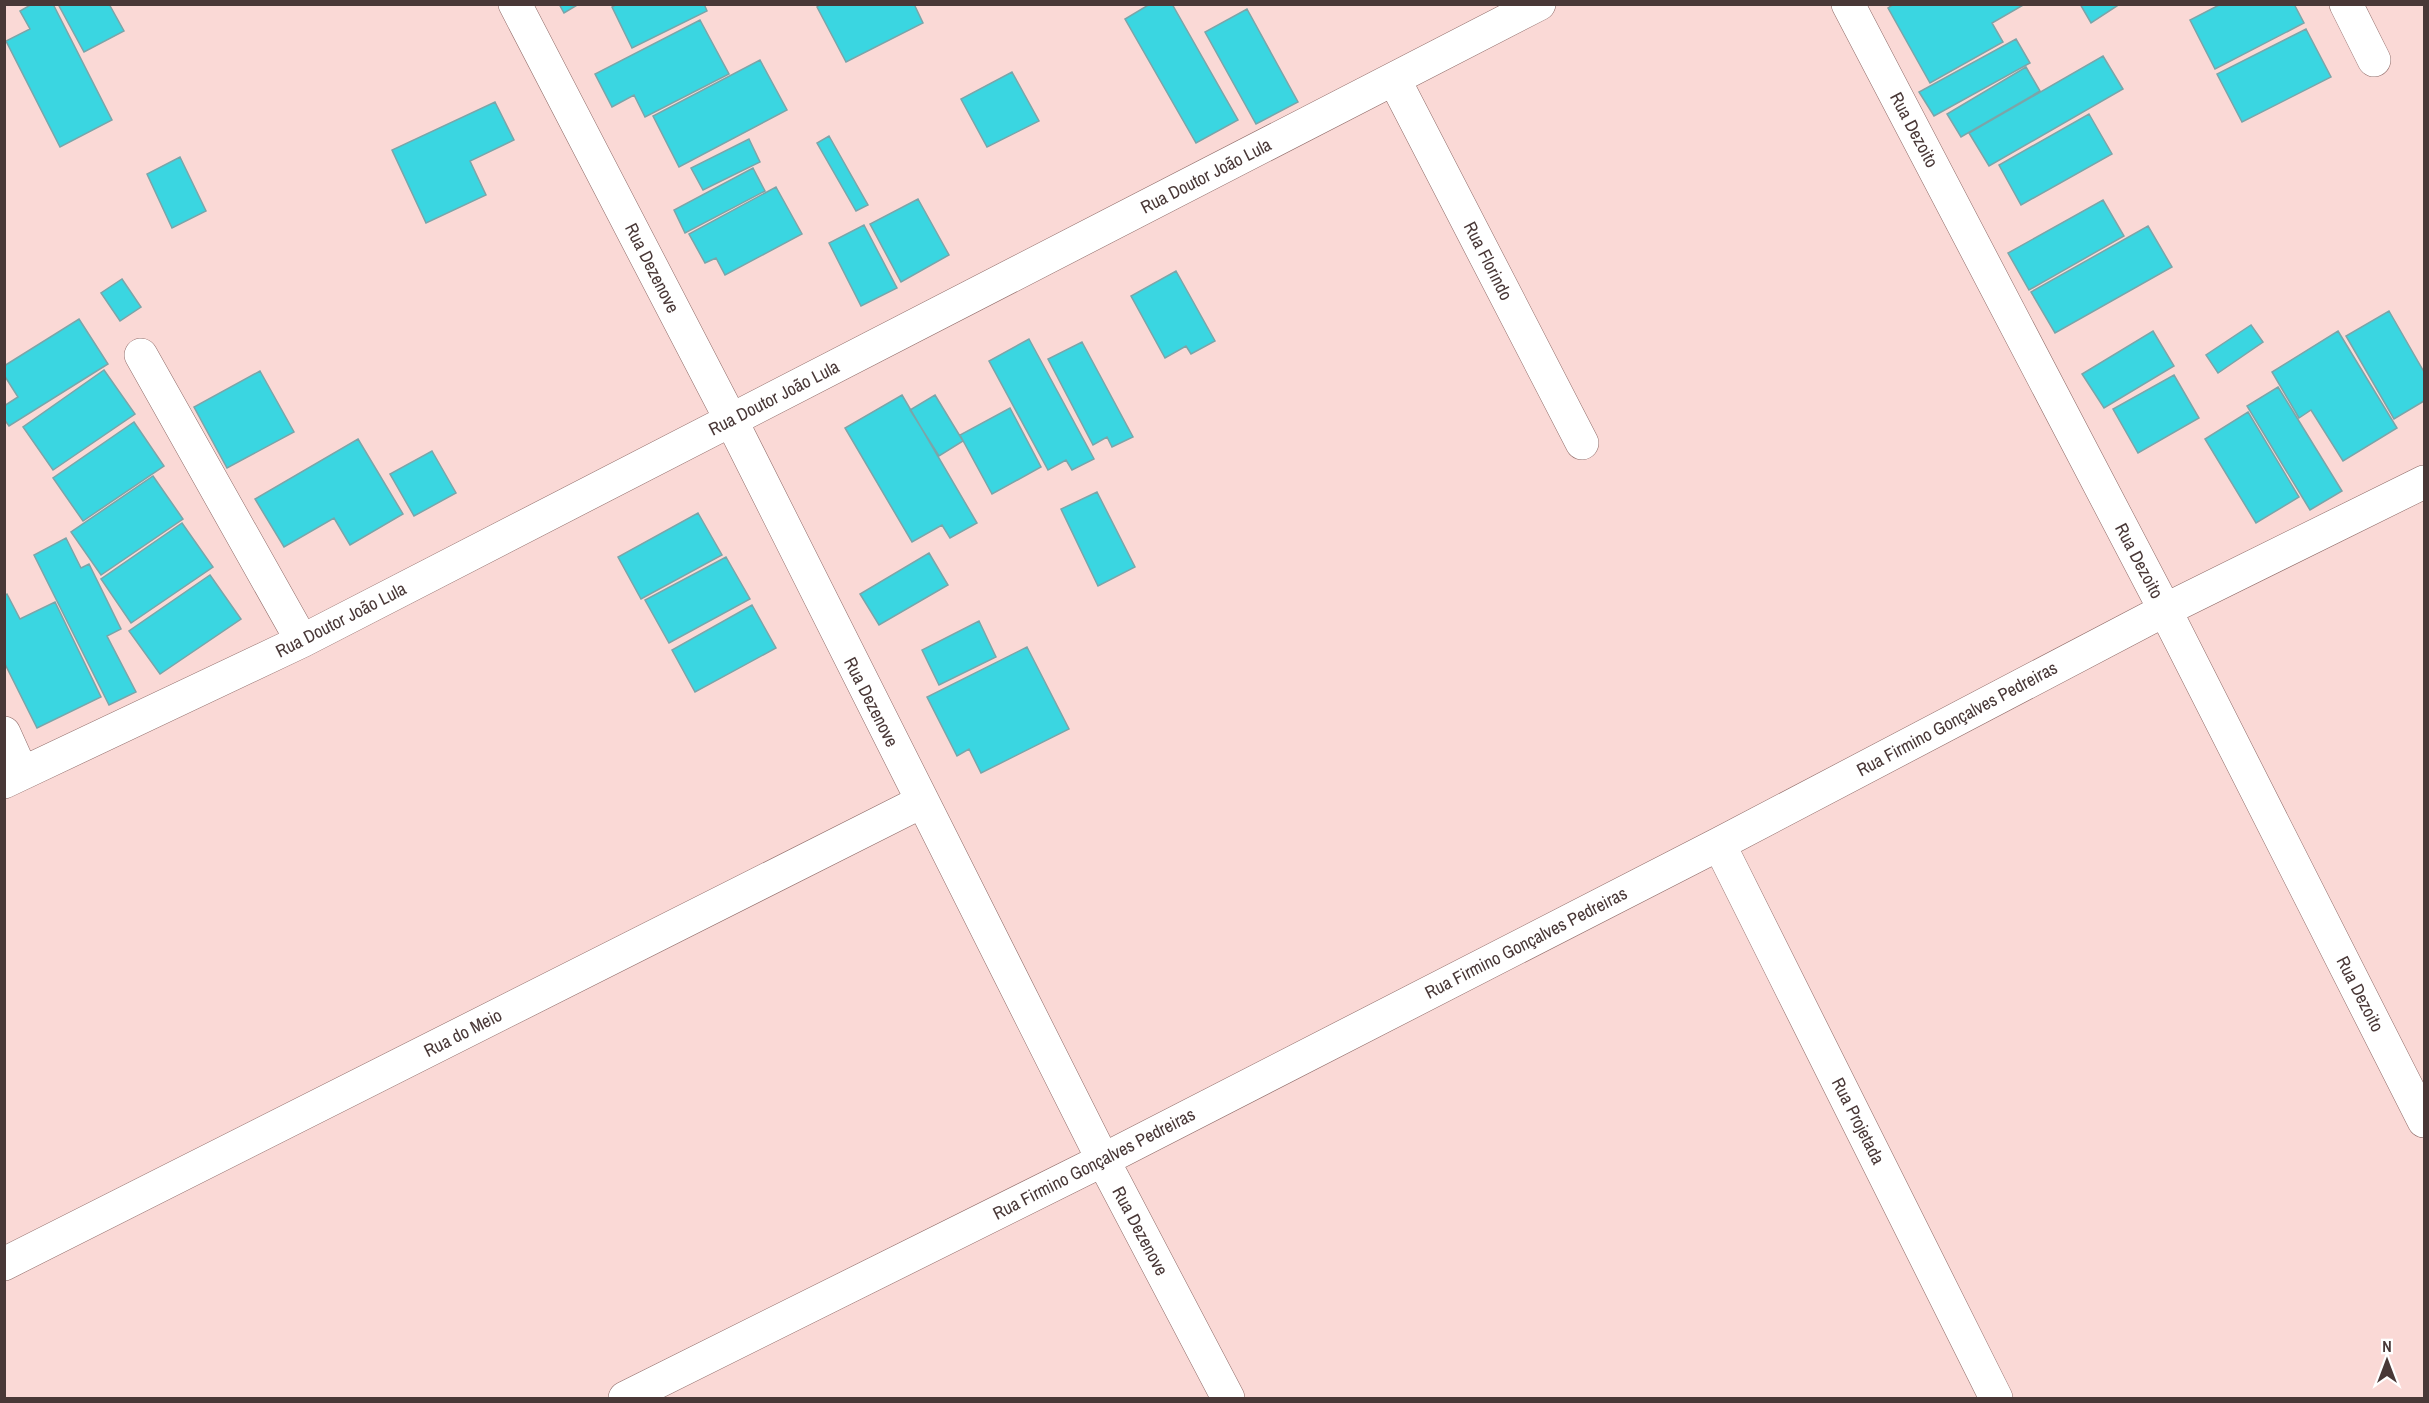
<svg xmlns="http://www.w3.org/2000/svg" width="2429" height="1403" viewBox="0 0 2429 1403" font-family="'Archivo Narrow',sans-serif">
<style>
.building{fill:#3ad6e1;stroke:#7aa5a9;stroke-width:1.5}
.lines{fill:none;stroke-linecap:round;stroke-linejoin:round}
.street-casing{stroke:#8e6a67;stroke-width:34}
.street{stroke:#fff;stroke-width:33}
.labels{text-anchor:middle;stroke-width:6;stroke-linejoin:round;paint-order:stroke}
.street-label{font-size:18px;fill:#493837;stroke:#fff}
</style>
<rect width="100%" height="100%" fill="#fad9d6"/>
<!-- building -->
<path class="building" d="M32 4H53L112 120 60 147 6 41 30 29 20 11Z
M58 4H109L124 31 84 52Z
M559 4H579L564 13Z
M617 4H704L707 11 632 48 612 7Z
M821 4H914L923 23 846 62 817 7Z
M1150 4H1172L1238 120 1196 143 1125 19Z
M1894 4H2025L1992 23 2003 42 1930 83 1888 8Z
M2080 4H2120L2091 23Z
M2221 4H2294L2304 23 2215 69 2190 20Z
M1247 9 1298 102 1256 124 1205 32Z
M700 20 729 74 645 117 634 95 612 107 595 74Z
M2306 29 2331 77 2242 122 2217 74Z
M2016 39 2030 63 1934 116 1919 92Z
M2103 56 2123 89 1989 166 1969 133Z
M760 60 787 110 679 167 653 116Z
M2026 67 2040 91 1961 137 1947 114Z
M1012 72 1039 121 987 147 961 99Z
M495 102 514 140 470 161 486 195 426 223 392 150Z
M2089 114 2112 154 2021 205 1999 165Z
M829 136 868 205 856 211 817 143Z
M749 139 760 162 703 190 691 168Z
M180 157 206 211 172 228 147 174Z
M753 168 765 191 685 233 674 210Z
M776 187 802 234 725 275 716 258 705 263 689 234Z
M918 199 949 255 901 282 870 224Z
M2103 200 2124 236 2029 290 2008 253Z
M864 225 897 288 861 306 829 243Z
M2148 226 2172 267 2055 333 2031 292Z
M1176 271 1215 341 1191 354 1186 346 1165 358 1131 296Z
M122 279 141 307 120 321 101 293Z
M2389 311 2424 372V401L2394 419 2346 336Z
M79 319 108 364 9 426 4 419V406L18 397 4 375V366Z
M2251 325 2263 342 2218 373 2206 355Z
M2153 331 2174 366 2104 408 2082 374Z
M2338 331 2397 428 2343 461 2311 410 2299 418 2272 372Z
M1029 339 1094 459 1072 470 1066 460 1048 470 989 361Z
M1082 342 1133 437 1112 447 1107 437 1093 445 1048 359Z
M104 370 135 414 53 470 23 427Z
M260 371 294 432 227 468 194 407Z
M2174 375 2199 418 2138 453 2113 409Z
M2278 387 2342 491 2310 510 2247 406Z
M902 395 977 523 950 538 942 525 912 542 845 428Z
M935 395 963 441 939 456 910 410Z
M1010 408 1041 467 992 494 960 435Z
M2248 412 2299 497 2256 523 2205 439Z
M134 422 164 466 83 521 53 478Z
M358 439 403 514 350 545 334 518 284 547 255 499Z
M432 451 456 493 414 516 390 474Z
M153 476 183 519 101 575 71 532Z
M1097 492 1135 567 1098 586 1061 509Z
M698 513 722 555 641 599 618 557Z
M182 523 213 567 131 623 101 579Z
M66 538 81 568 89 564 121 629 107 636 136 692 109 705 34 555Z
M929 553 948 585 879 625 860 594Z
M726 557 750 599 669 643 645 600Z
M210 575 241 619 160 674 129 631Z
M7 594 20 619 55 602 101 697 37 728 4 662V596Z
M752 605 776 648 695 692 672 650Z
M979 621 996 657 939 685 922 650Z
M1027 647 1069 729 981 773 969 749 957 756 927 697Z"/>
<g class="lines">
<defs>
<path id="street" d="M515 4 731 420 1103 1160 1228 1398
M1848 4 2165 610 2424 1121
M2346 4 2374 60
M1394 79 1582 443
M141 355 302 641
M4 733 22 773
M4 782 302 641 1539 4
M1719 844 1996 1398
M4 1264 921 802
M625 1398 1103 1160 1719 844 2165 610 2424 482"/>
</defs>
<!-- street casing -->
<use href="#street" class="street-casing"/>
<!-- street -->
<use href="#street" class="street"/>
</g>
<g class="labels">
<!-- street labels -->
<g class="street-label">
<text transform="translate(1914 130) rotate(62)" y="6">Rua Dezoito</text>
<text transform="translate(1206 176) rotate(-27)" y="6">Rua Doutor João Lula</text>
<text transform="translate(1488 261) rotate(63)" y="6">Rua Florindo</text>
<text transform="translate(652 268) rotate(63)" y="6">Rua Dezenove</text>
<text transform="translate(774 398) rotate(-27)" y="6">Rua Doutor João Lula</text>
<text transform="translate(2139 561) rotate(62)" y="6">Rua Dezoito</text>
<text transform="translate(341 620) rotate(-27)" y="6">Rua Doutor João Lula</text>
<text transform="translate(871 702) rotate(63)" y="6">Rua Dezenove</text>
<text transform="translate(1957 719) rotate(-28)" y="6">Rua Firmino Gonçalves Pedreiras</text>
<text transform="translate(1526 943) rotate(-27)" y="6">Rua Firmino Gonçalves Pedreiras</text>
<text transform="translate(2360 994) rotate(63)" y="6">Rua Dezoito</text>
<text transform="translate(463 1033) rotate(-27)" y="6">Rua do Meio</text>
<text transform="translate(1858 1121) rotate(63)" y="6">Rua Projetada</text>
<text transform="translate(1094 1164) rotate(-27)" y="6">Rua Firmino Gonçalves Pedreiras</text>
<text transform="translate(1140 1231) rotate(62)" y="6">Rua Dezenove</text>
</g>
</g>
<!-- border -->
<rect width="2429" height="1403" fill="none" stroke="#493837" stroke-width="12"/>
<!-- north arrow -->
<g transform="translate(2387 1361)" stroke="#ffffff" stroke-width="4.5" paint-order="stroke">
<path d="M0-4.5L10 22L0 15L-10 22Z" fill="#493837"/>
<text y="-9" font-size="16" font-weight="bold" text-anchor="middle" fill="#493837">N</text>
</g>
</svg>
